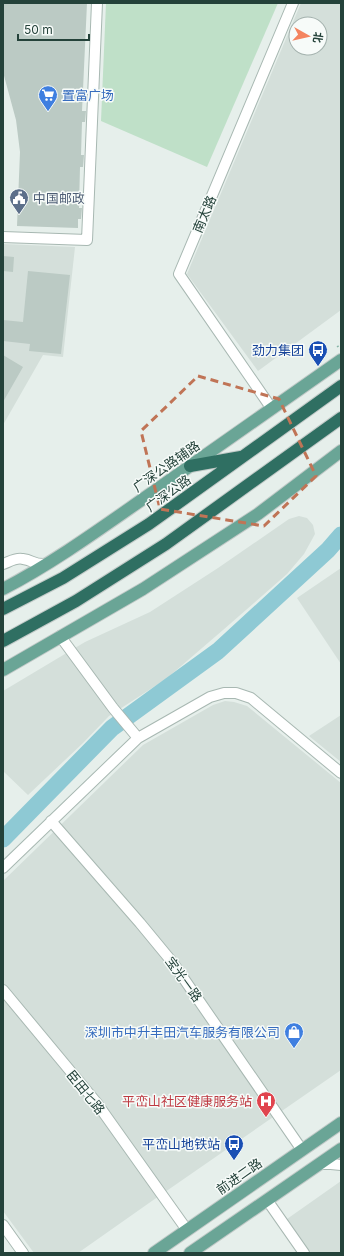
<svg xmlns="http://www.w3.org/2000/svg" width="344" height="1256" viewBox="0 0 344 1256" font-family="Inter,'Noto Sans SC',sans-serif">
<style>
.built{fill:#d4dfda;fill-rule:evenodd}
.green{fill:#bfe0c8}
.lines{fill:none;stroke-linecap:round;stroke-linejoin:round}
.river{stroke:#8ec9d4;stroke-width:17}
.building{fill:#bbcac4}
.minor-casing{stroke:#a8b8b2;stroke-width:12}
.major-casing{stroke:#c2cac8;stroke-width:14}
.highway-casing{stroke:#c2cac8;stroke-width:14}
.path{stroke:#86b3a5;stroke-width:1.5;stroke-dasharray:2 3;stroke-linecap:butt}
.minor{stroke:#fff;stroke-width:10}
.major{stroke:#6aa596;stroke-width:12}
.highway{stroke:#2f6f62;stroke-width:12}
.marked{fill:none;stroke:#c07456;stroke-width:3;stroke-dasharray:8 5;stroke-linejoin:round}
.labels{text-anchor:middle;stroke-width:3;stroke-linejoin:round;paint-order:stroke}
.shop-label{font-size:13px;fill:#366cbe;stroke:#f7fbf9;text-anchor:start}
.service-label{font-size:13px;fill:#4e5e75;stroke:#f7fbf9;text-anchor:start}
.street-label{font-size:13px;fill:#24423a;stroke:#f7fbf9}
.transit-label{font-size:13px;fill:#164399;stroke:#f7fbf9;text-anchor:end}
.health-label{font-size:13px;fill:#be3a42;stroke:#f7fbf9;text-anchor:end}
</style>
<rect width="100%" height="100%" fill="#e6efeb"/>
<!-- built -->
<path class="built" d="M301 3H341V310L258 371 187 274ZM296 24H320V48H296Z
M3 244 75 247 63 357 43 355 3 425Z
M299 516 307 518 313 525 315 534 304 554 287 574 223 630 166 679 109 716 83 743 28 795 3 771V691L85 642 150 612 218 568 289 519Z
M341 568V664L297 598Z
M225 701 234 702 247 706 341 783V1070L165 1192 61 1054 3 985V881L143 745 213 705Z
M341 715V762L309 736Z
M3 995 92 1104 159 1196 78 1253H34L3 1211Z
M341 1181V1253H311L287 1219Z"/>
<!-- green -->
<path class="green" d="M106 3H278L207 167 101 121Z"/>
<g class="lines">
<!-- river -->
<path class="river" d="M3 839 112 728 218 651 328 550 341 535"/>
</g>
<!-- building -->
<path class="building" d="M3 3H87L82 111H86L85 122H82L81 155H84L83 167H80L79 208H82L81 219H78V228L17 226 20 152 16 120 3 72Z
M3 256 14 257 13 272 3 271Z
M28 271 70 275 61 354 29 351 30 344 3 341V320L23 322Z
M3 355 23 367 3 402Z"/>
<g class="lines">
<defs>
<path id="minor" d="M3 237 87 240 97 3
M272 409 179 274 293 3
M3 564C9 562 16 557 23 559 33 560 33 565 46 564
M60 636 113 708 138 738
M51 821 140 923 173 963 302 1150
M3 868 138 738 210 697 224 693H236L251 698 341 773
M3 990 96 1102 187 1230
M319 1164H331L341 1165
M267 1200 304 1253
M3 1225 23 1253"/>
<path id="major" d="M3 589C55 562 104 526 153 492 215 448 278 404 341 360
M3 670 143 589 258 514 341 451
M154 1253 341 1123
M190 1253 341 1149"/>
<path id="highway" d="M190 466 241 457
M3 609 63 578 149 524 341 386
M3 641 76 601 166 544 341 418"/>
</defs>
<!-- minor casing -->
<use href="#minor" class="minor-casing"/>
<!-- major casing -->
<use href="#major" class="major-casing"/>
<!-- highway casing -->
<use href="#highway" class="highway-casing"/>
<!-- path -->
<path class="path" d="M337 347 341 344"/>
<!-- minor -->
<use href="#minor" class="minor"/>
<!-- major -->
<use href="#major" class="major"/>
<!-- highway -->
<use href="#highway" class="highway"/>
</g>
<!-- marked area -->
<path class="marked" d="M198 376 279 399 316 476 264 526 160 509 141 431Z"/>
<!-- icons -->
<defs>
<symbol id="supermarket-pin" viewBox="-11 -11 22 30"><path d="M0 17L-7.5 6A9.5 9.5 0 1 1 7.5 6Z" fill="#3f7fe0" stroke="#f7fbf9"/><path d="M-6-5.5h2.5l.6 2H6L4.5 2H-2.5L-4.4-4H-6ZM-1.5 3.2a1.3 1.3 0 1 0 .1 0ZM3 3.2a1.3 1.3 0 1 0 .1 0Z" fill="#fff"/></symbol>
<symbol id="civic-pin" viewBox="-11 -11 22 30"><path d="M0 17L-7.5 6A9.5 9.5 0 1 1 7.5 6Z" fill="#5c6f8a" stroke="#f7fbf9"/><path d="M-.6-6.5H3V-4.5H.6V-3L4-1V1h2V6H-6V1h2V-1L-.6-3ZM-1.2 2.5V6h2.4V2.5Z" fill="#fff"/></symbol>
<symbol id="bus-pin" viewBox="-11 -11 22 30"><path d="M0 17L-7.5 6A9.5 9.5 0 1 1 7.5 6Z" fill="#1a4fb4" stroke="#f7fbf9"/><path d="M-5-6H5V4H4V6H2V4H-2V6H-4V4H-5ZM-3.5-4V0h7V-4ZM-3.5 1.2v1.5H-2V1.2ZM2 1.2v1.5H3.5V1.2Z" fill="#fff"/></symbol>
<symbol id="shop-pin" viewBox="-11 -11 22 30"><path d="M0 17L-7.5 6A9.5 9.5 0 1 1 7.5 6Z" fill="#3f7fe0" stroke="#f7fbf9"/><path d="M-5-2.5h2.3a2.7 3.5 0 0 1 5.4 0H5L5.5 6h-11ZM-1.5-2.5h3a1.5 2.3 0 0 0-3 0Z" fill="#fff"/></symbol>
<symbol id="hospital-pin" viewBox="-11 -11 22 30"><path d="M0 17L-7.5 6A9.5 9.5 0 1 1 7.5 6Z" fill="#e0444e" stroke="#f7fbf9"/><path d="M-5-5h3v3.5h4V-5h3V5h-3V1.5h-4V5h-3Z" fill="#fff"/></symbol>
</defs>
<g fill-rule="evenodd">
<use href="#supermarket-pin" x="37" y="84" width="22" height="30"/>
<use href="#civic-pin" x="8" y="187" width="22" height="30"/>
<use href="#bus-pin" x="307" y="339" width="22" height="30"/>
<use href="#shop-pin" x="283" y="1021" width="22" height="30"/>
<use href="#hospital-pin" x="255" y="1090" width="22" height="30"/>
<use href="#bus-pin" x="223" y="1133" width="22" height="30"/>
</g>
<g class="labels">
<!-- shop labels -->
<g class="shop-label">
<text x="62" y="100">置富广场</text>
<text x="280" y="1037" text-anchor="end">深圳市中升丰田汽车服务有限公司</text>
</g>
<!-- service labels -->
<g class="service-label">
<text x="33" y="203">中国邮政</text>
</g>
<!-- street labels -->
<g class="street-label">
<text transform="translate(204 214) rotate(-67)" y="5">南太路</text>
<text transform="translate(166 466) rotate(-35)" y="5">广深公路辅路</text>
<text transform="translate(168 493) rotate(-36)" y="5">广深公路</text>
<text transform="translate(184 979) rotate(54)" y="5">宝光一路</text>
<text transform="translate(86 1092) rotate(51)" y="5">臣田七路</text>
<text transform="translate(239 1176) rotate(-35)" y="5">前进二路</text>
</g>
<!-- transit labels -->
<g class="transit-label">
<text x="304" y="355">劲力集团</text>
<text x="220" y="1149">平峦山地铁站</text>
</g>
<!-- health labels -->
<g class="health-label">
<text x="252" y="1106">平峦山社区健康服务站</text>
</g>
</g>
<!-- border -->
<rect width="344" height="1256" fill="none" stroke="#24423a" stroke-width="8"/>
<!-- north arrow -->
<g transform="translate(308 36) rotate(98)"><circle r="19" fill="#f7fbf9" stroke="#a3b1ad"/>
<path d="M0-3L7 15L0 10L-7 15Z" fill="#f4845f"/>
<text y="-6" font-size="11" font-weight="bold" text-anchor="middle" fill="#24423a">北</text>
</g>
<!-- scale -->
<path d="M18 34v6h71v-6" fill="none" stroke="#24423a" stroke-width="2"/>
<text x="24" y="34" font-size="12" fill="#24423a" stroke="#f7fbf9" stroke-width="3" paint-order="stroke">50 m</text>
</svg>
